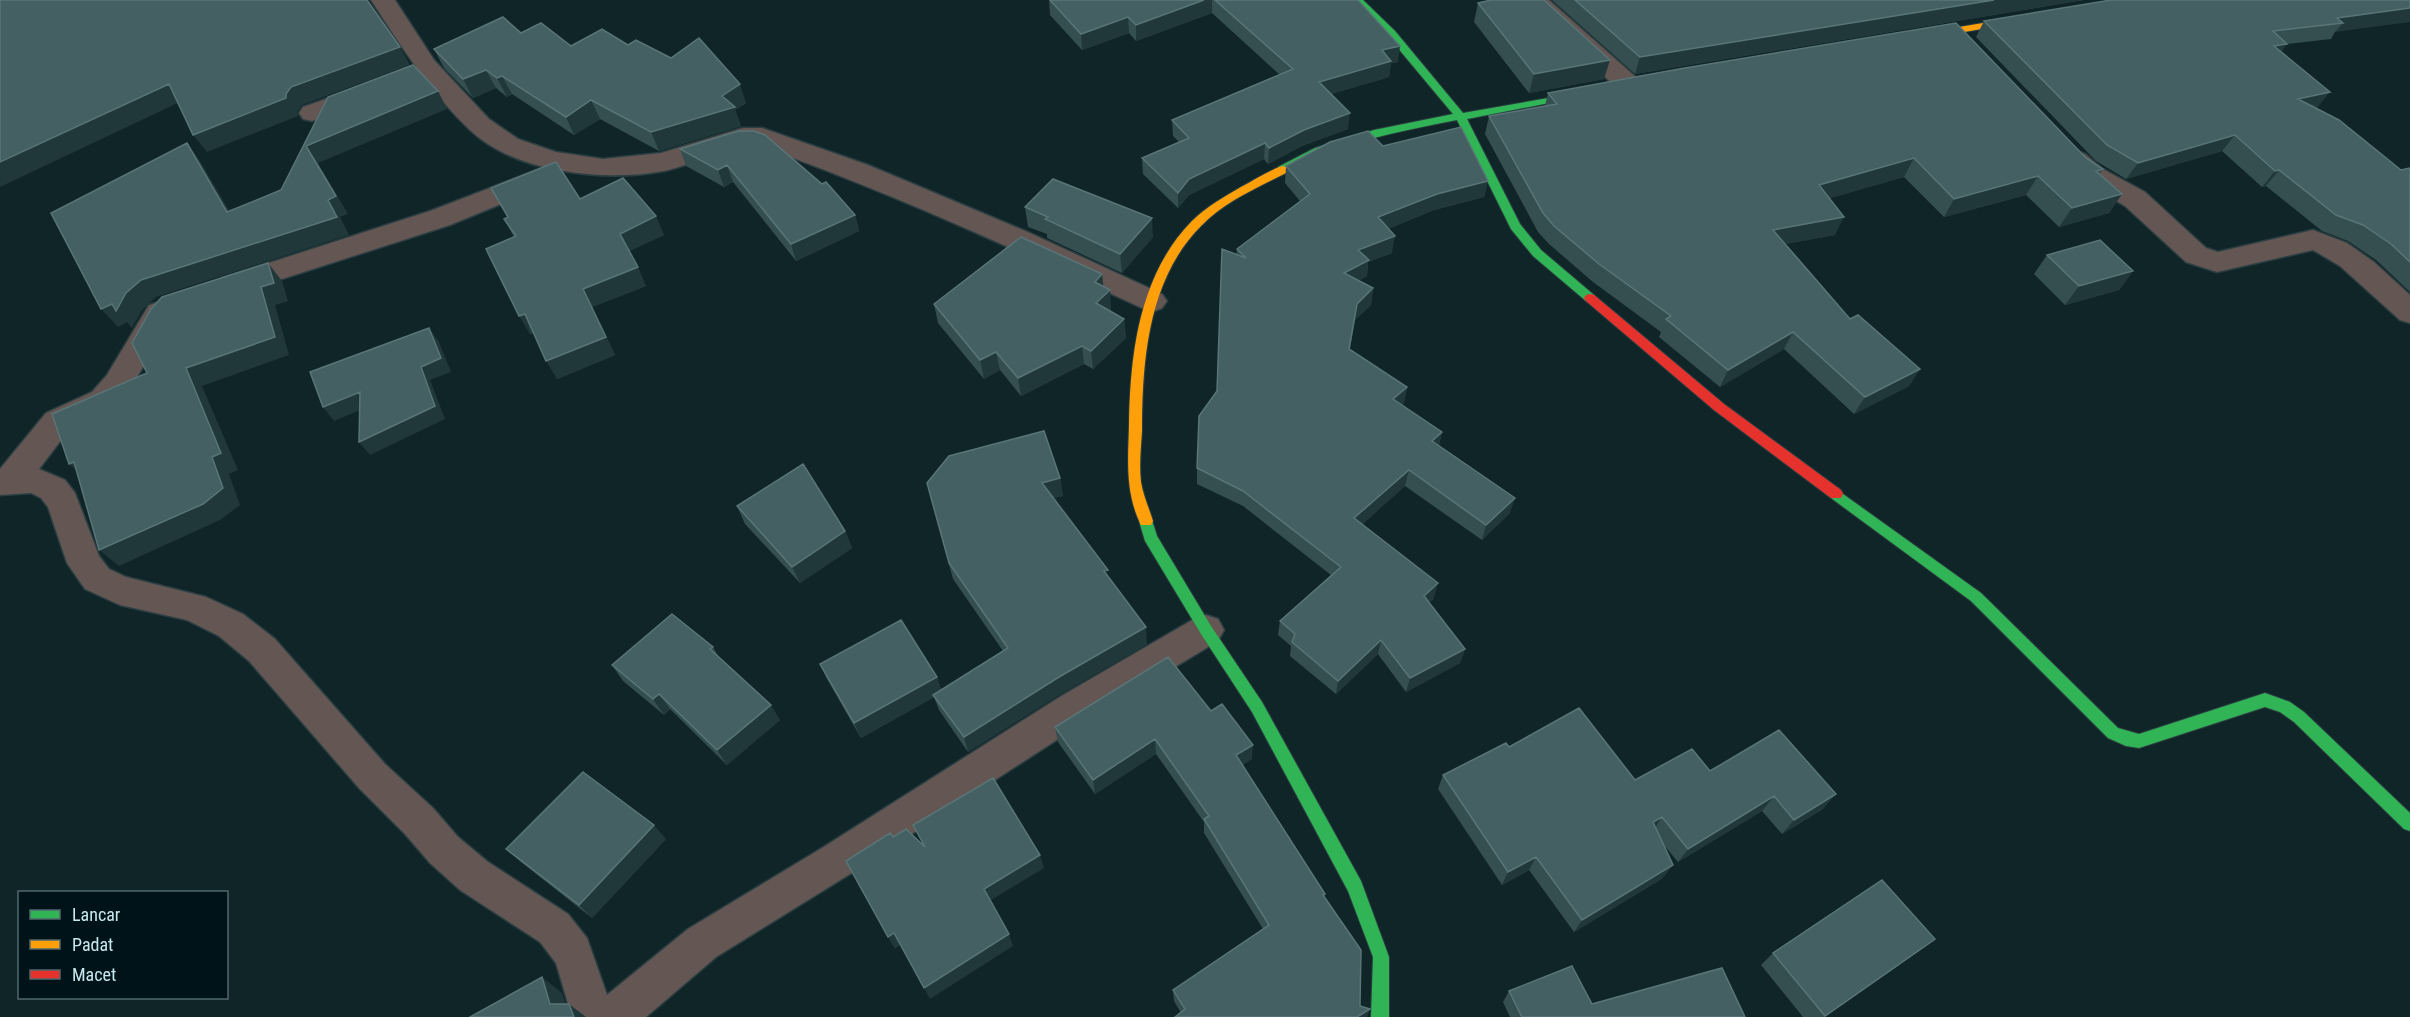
<svg xmlns="http://www.w3.org/2000/svg" width="2410" height="1017" viewBox="0 0 2410 1017" font-family="'Roboto Condensed',sans-serif">
<style>
.lines{fill:none;stroke-linecap:round;stroke-linejoin:round}
.street-casing{stroke:#2b3f42;stroke-width:3}
.fast-casing{stroke:#2b3f42;stroke-width:2}
.slow-casing{stroke:#2b3f42;stroke-width:2}
.jam-casing{stroke:#2b3f42;stroke-width:2}
.street{fill:#635653;fill-rule:evenodd}
.fast{fill:#30b455;fill-rule:evenodd}
.slow{fill:#ff9f0a;fill-rule:evenodd}
.jam{fill:#e5322d;fill-rule:evenodd}
.wall{fill:#354f51}
.shaded-wall{fill:#203839}
.building{fill:#456062;stroke:#597578;stroke-width:1.5}
</style>
<rect width="100%" height="100%" fill="#102528"/>
<g class="lines">
<defs>
<path id="street" d="M371 0H395L434 60 489 119 518 139 556 152 603 159 661 153 743 128H762L868 165 1030 233 1162 294 1167 301 1162 308 1152 312 1142 308C1016 250 890 192 760 146 726 146 696 164 664 171 604 182 515 173 470 130 430 92 401 46 371 0Z
M1522 0H1549L1638 79 1642 85 1638 91 1629 93 1620 91Z
M363 86 372 88 376 94 372 100 312 121 303 119 299 113 303 107Z
M2076 151 2085 154 2101 168 2145 192 2206 248 2218 252 2313 230 2347 243 2374 262 2410 295V323L2400 320 2340 266 2313 250 2217 272 2186 262 2125 206 2081 180 2063 160 2067 154Z
M537 170 547 173 551 179 547 185 450 225 232 295 222 292 218 285 222 278 430 211Z
M159 302 169 305 174 313 129 391 114 408 68 431 39 469 65 480 75 493 99 556 109 569 126 577 206 597 243 614 275 639 385 764 433 808 458 837 488 862 568 914 587 938 607 995 688 929 822 848 1063 695 1194 619 1206 615 1218 619 1224 630 1218 641 1089 719 850 874 716 957 646 1017H572L556 963 540 942 460 890 430 863 405 834 359 788 249 661 219 636 187 620 120 605 85 589 67 563 48 507 41 498 31 493 0 495V469L46 413 92 392 107 375 149 305Z"/>
<path id="fast" d="M1352 0H1363L1395 31 1463 113 1594 90 1595 92 1590 95 1467 119 1520 224 1541 250 1594 295 1596 298 1594 301H1586L1533 256 1511 229 1457 120C1412 129 1368 137 1325 153 1311 158 1293 175 1278 173V167L1315 148 1374 130 1453 114 1387 35Z
M1836 489 1981 593 2118 728 2139 734 2265 693 2290 702 2304 712 2410 813V831L2404 829 2294 722 2280 712 2265 707 2139 748 2126 746 2108 738 1971 601 1831 498 1829 494 1831 490Z
M1146 515 1151 517 1157 536 1211 626 1262 702 1361 881 1389 957V1017H1371L1373 957 1348 891 1252 712 1201 634 1145 541 1139 521 1141 517Z"/>
<path id="slow" d="M2024 16 2028 17V21L1918 40 1913 37 1918 34Z
M1282 166 1286 167V173C1257 188 1224 202 1201 226 1148 279 1142 361 1142 431 1141 448 1139 465 1141 482 1143 495 1149 508 1153 521L1151 525H1141C1125 493 1128 461 1129 426 1130 354 1139 275 1192 221 1206 207 1224 197 1241 187 1254 180 1268 171 1282 166Z"/>
<path id="jam" d="M1590 294 1594 295 1724 404 1841 490 1843 494 1841 498H1831L1714 410 1586 301 1584 298 1586 295Z"/>
</defs>
<!-- street casing -->
<use href="#street" class="street-casing"/>
<!-- fast casing -->
<use href="#fast" class="fast-casing"/>
<!-- slow casing -->
<use href="#slow" class="slow-casing"/>
<!-- jam casing -->
<use href="#jam" class="jam-casing"/>
<!-- street -->
<use href="#street" class="street"/>
<!-- fast -->
<use href="#fast" class="fast"/>
<!-- slow -->
<use href="#slow" class="slow"/>
<!-- jam -->
<use href="#jam" class="jam"/>
</g>
<!-- wall -->
<path class="wall" d="M1049 0H1358L1398 62 1391 63 1389 77 1331 94 1348 129 1302 146 1268 164 1264 159 1189 195 1178 208 1143 174 1142 158 1179 142 1173 136 1172 120 1280 75 1212 13 1136 41 1129 33 1082 50 1050 15Z
M1552 0H2084L1635 74Z
M2410 0 2335 32 2331 39 2287 44 2281 52 2317 108 2401 170 2410 168V292L2376 260 2348 241 2322 231 2266 186 2262 187 2222 151 2126 179 2096 161 1976 37 1984 21Z
M1478 3 1604 79 1529 93 1474 22Z
M521 33 571 46 746 103 735 110 741 126 659 151 600 119 574 135 512 94 507 97 496 88 473 98 444 68 434 49Z
M1548 93 2086 158 2103 169 2100 174 2122 194 2109 213 2059 227 2026 195 1944 217 1904 177 1829 198 1835 235 1785 244 1850 319 1920 369 1909 386 1854 414 1784 349 1720 387 1659 337 1661 332 1593 282 1549 244 1538 232 1485 134 1489 116 1545 106Z
M738 131 855 215 859 231 796 261 733 182 724 187 686 166 680 149Z
M1383 146 1488 181 1484 197 1434 210 1388 229 1392 253 1368 262 1367 276 1358 281 1373 288 1371 305 1355 320 1350 349 1407 387 1404 403 1402 405 1442 432 1439 445 1510 513 1482 540 1405 486 1362 524 1434 598 1429 603 1465 649 1460 663 1406 692 1378 654 1336 694 1290 656 1291 646 1278 635 1280 621 1331 575 1243 506 1197 484V468L1217 391 1237 249 1300 201 1285 183 1286 166Z
M491 188 580 199 664 235 629 251 646 286 592 307 615 355 557 379 534 333 530 334 514 237 504 219 508 218Z
M1025 207 1153 237 1122 273 1047 238V234L1028 227Z
M2047 255 2133 271 2119 290 2065 305 2034 274Z
M1102 274 1103 287 1111 309 1109 311 1124 319 1126 338 1093 369 1084 364 1021 396 1000 370 984 379 938 323 934 304Z
M1060 478 1063 496 1053 498 1108 577 1147 644 1062 693 968 752 939 710 934 697 861 738 827 679 820 664 937 677 941 690 1003 651 953 579 927 483Z
M737 506 845 531 852 548 800 583 745 524Z
M713 647 718 656 780 720 727 765 670 709 664 715 623 681 612 665Z
M1211 711 1252 759 1242 765 1325 894 1324 898 1181 1013 1174 1001 1173 990 1263 929 1204 833V822L1156 754 1095 794 1058 742 1055 727Z
M1509 747 1635 780 1710 771 1823 809 1782 834 1762 811 1678 862 1663 844V878L1574 932 1529 870 1502 885 1438 789 1443 775Z
M666 839 592 918 521 862 506 849Z
M1919 951 1825 1017H1803L1761 965 1773 953Z
M1509 991 1592 1004 1745 1017H1510L1503 1002Z"/>
<!-- shaded-wall -->
<path class="shaded-wall" d="M1204 0H1212V13L1136 41V25Z
M1994 0H2084L1635 74 1640 57Z
M2410 8V22L2335 32 2343 23 2337 18Z
M1128 17 1129 33 1082 50 1081 34Z
M2287 44 2275 60 2274 46Z
M1400 46 1398 62 1391 63 1389 77 1318 98 1319 82 1382 50Z
M400 47 410 65 302 105 297 112 298 116 207 152 193 135 286 94 291 87Z
M1610 60 1604 79 1529 93 1534 74Z
M486 70 496 88 473 98 463 79Z
M502 76 512 94 507 97 497 78Z
M169 84 182 101 0 187V162Z
M740 84 746 103 735 110 741 126 659 151 651 132 722 96Z
M438 91 447 109 318 163 348 214 340 217 349 235 156 297 142 310 132 328 127 322 118 327 101 309 126 293 141 280 328 200 306 146Z
M2330 92 2317 108 2298 99Z
M591 100 600 119 574 135 566 117Z
M1350 113 1348 129 1302 146 1268 164 1269 148 1304 130Z
M2235 135 2222 151 2126 179 2138 163Z
M187 143 200 161 240 229 227 212Z
M1265 143 1264 159 1189 195 1178 208V193L1189 179Z
M1914 158 1904 177 1811 204 1819 185Z
M727 165 733 182 724 187 718 170Z
M2279 170 2266 186 2262 187 2275 171Z
M2038 176 2026 195 1944 217 1954 199Z
M1488 181 1484 197 1434 210 1376 234 1378 217 1437 194Z
M2122 194 2109 213 2059 227 2072 208Z
M855 215 859 231 796 261 791 244Z
M656 216 664 235 628 252 620 234Z
M1844 217 1835 235 1765 248 1773 230Z
M1152 218 1153 237 1122 273 1120 254Z
M1395 236 1392 253 1368 262 1367 276 1342 290 1344 273 1358 250Z
M268 263 282 281 288 301 275 305 289 355 202 386 238 470 229 474 240 505 220 520 119 566 99 550 212 457 186 368Z
M638 267 646 286 592 307 615 355 557 379 546 361 583 289Z
M2133 271 2119 290 2065 305 2079 286Z
M1102 274 1104 293 1095 282Z
M1373 288 1371 305 1355 320 1347 365 1357 304Z
M1110 290 1111 309 1097 322 1096 303Z
M525 314 536 332 530 334 519 316Z
M1124 319 1126 338 1093 369 1091 351Z
M429 328 439 342 451 372 430 380 445 419 370 455 359 442 421 367Z
M1793 332 1784 349 1720 387 1728 370Z
M1082 346 1084 364 1021 396 1018 378Z
M996 352 1000 370 984 379 980 360Z
M1920 369 1909 386 1854 414 1865 397Z
M1407 387 1404 403 1390 415 1393 399Z
M360 392 370 406 334 421 323 407Z
M1442 432 1438 448 1432 441Z
M74 462 88 481 69 464Z
M1409 470 1405 486 1352 534 1354 518Z
M1060 478 1063 496 1044 500 1042 483Z
M1515 498 1510 513 1482 540 1486 525Z
M845 531 852 548 800 583 792 567Z
M1438 583 1434 598 1420 611 1424 596Z
M1146 627 1147 644 1062 693 968 752 964 737 1059 677Z
M1381 640 1378 654 1336 694 1338 681Z
M1465 649 1460 663 1406 692 1410 678Z
M937 677 942 692 933 695 934 697 861 738 854 723Z
M659 694 670 709 664 715 653 699Z
M771 705 780 720 727 765 717 750Z
M1155 739 1156 754 1095 794 1093 780Z
M1253 745 1252 759 1235 770 1236 755Z
M1836 794 1823 809 1782 834 1794 820Z
M1774 796 1762 811 1678 862 1688 849Z
M1662 817 1653 831V822Z
M654 825 666 839 592 918 579 905Z
M1040 855 1044 868 988 902 984 889Z
M1536 857 1529 870 1502 885 1508 872Z
M1673 865 1663 878 1574 932 1582 920Z
M894 933 900 945 895 949 888 937Z
M1009 934 1013 946 930 999 924 988Z
M542 977 562 993 570 1017 550 1004Z
M569 1004 586 1017H574Z
M1370 1009 1367 1017H1357Z"/>
<!-- building -->
<path class="building" d="M0 0H367L400 47 291 87 286 94V98L193 135 169 84 0 162Z
M1050 0H1204L1136 25 1128 17 1081 34Z
M1215 0H1358L1400 46 1382 50 1391 61 1319 82 1350 113 1304 130 1269 148 1265 143 1189 179 1178 193 1142 158 1189 138 1172 120 1293 69Z
M1491 0H1544L1610 60 1534 74 1478 3Z
M1575 0H1994L1640 57Z
M2111 0H2410V8L2337 18 2343 23 2273 31 2287 44 2274 46 2330 92 2298 99 2339 120 2401 170 2410 168V262L2391 244 2363 225 2336 215 2279 170 2275 171 2235 135 2138 163 2107 145 1984 21Z
M503 17 521 33 541 23 571 46 602 29 628 45 636 40 671 58 699 38 740 84 722 96 735 107 651 132 591 100 566 117 502 76 497 78 486 70 463 79 434 49Z
M1956 23 2086 158 2103 169 2096 171 2122 194 2072 208 2038 176 1954 199 1914 158 1819 185 1844 217 1773 230 1850 319 1858 315 1920 369 1865 397 1793 332 1728 370 1666 319 1671 316 1599 264 1554 226 1543 213 1489 116 1557 104 1548 93 1679 69Z
M413 65 438 91 306 146 336 196 328 200 337 217 141 280 126 293 116 311 112 304 101 309 51 213 187 143 227 212 281 190 328 97Z
M1461 127 1488 181 1437 194 1378 217 1395 236 1358 250 1369 260 1344 273 1373 288 1357 304 1349 349 1407 387 1393 399 1442 432 1432 441 1515 498 1486 525 1409 470 1354 518 1438 583 1424 596 1465 649 1410 678 1381 640 1338 681 1292 642 1295 634 1280 621 1341 567 1243 491 1197 468 1199 416 1217 391 1222 249 1246 258 1237 249 1310 194 1286 166 1330 142 1368 131 1383 146Z
M738 131H754L765 135 822 184 826 182 855 215 791 244 727 165 718 170 680 149Z
M556 162 580 199 623 178 656 216 620 234 638 267 583 289 606 337 546 361 525 314 519 316 486 249 516 236 504 219 508 217 491 188Z
M1053 179 1152 218 1120 254 1045 219 1048 217 1025 207Z
M1021 237 1102 274 1095 282 1110 290 1096 303 1124 319 1091 351 1082 346 1018 378 996 352 980 360 934 304Z
M2100 240 2133 271 2079 286 2047 255Z
M268 263 274 283 261 287 275 337 186 368 221 453 212 457 223 488 203 504 99 550 74 462 69 464 52 414 147 373 132 343 151 309 162 297Z
M429 328 441 358 421 367 435 406 359 442 360 392 323 407 310 372Z
M1044 431 1060 478 1042 483 1108 570 1104 571 1146 627 1059 677 964 737 933 695 1008 648 949 563 927 483 949 456Z
M803 464 845 531 792 567 737 506Z
M672 614 713 647 710 649 771 705 717 750 659 694 653 699 612 665Z
M901 620 937 677 854 723 820 664Z
M1168 657 1211 711 1222 704 1253 745 1236 755 1325 894 1323 895 1361 950 1360 1006 1370 1009 1357 1017H1175L1185 1009 1173 990 1269 925 1204 819 1209 816 1155 739 1093 780 1055 727Z
M1579 708 1635 780 1692 749 1710 771 1779 730 1836 794 1794 820 1774 796 1688 849 1662 817 1653 822 1673 865 1582 920 1536 857 1508 872 1443 775 1506 743 1509 747Z
M583 772 654 825 579 905 506 849Z
M993 778 1040 855 984 889 1009 934 924 988 894 933 888 937 846 861 890 833 893 837 906 829 925 847 913 825Z
M1882 880 1935 939 1825 1016 1773 953Z
M1572 966 1592 1004 1722 968 1745 1017H1522L1509 991Z
M542 977 550 1004H569L574 1017H470Z"/>
<!-- legend -->
<rect x="18" y="891" width="210" height="108" fill="#001318" stroke="#50686e" stroke-width="1.5"/>
<rect x="30" y="910" width="30" height="9" fill="#30b455" stroke="#50686e" stroke-width="1.5"/>
<text x="72" y="921" font-size="18" fill="#c7e8ef">Lancar</text>
<rect x="30" y="940" width="30" height="9" fill="#ff9f0a" stroke="#50686e" stroke-width="1.5"/>
<text x="72" y="951" font-size="18" fill="#c7e8ef">Padat</text>
<rect x="30" y="970" width="30" height="9" fill="#e5322d" stroke="#50686e" stroke-width="1.5"/>
<text x="72" y="981" font-size="18" fill="#c7e8ef">Macet</text>
</svg>
